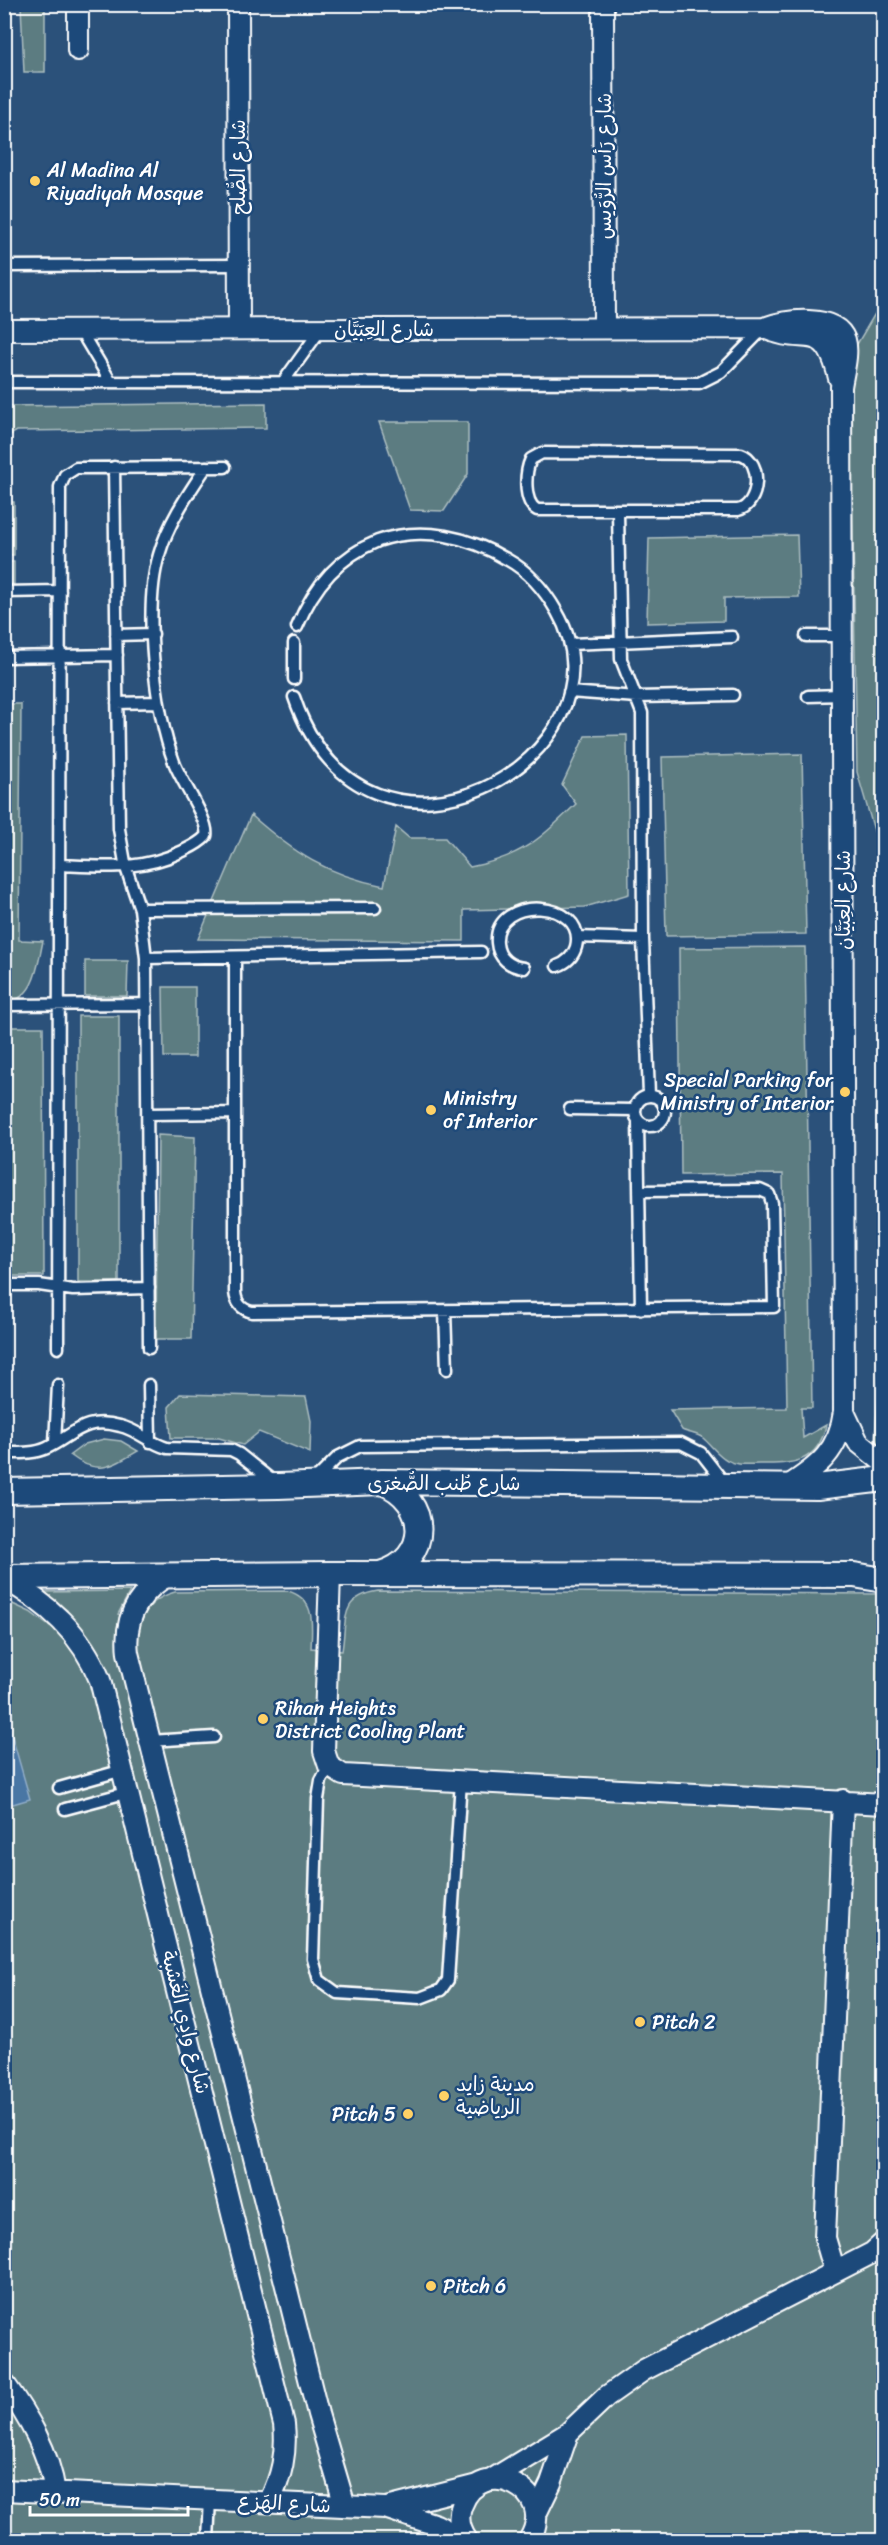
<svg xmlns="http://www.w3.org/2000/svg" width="888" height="2545" viewBox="0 0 888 2545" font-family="Sriracha,'Playpen Sans Arabic',sans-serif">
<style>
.green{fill:#5b7c81;stroke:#adbec0;stroke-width:1.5}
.water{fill:#4876a4;stroke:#91adc8;stroke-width:1.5}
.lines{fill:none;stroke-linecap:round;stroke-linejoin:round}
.service-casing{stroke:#fff;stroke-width:15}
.minor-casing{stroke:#fff;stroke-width:24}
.tertiary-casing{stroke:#fff;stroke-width:28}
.service{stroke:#1f4a7a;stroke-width:10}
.minor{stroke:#1f4a7a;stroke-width:20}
.tertiary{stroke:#1f4a7a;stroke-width:24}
.poi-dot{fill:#ffd166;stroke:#1f4a7a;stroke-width:2}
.labels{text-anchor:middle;stroke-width:5;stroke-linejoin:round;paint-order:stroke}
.street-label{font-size:20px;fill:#fff;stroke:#1f4a7a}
.poi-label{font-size:20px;fill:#fff;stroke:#1f4a7a;text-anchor:start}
</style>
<rect width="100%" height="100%" fill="#2b517a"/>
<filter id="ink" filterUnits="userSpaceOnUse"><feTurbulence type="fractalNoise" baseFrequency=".0167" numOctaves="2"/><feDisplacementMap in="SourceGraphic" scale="12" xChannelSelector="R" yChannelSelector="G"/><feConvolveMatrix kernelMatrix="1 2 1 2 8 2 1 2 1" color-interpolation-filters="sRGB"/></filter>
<g filter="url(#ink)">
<!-- green -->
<path class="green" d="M21 5H45V72H24Z
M883 300V1450L875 1439 882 1338 878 844 857 772 850 356Z
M266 403V428L17 431 5 438V406Z
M379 422H468V474L444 511 410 510Z
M5 502H14V555H5V547L9 544 5 535Z
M797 535 799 597 724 598V621L647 623 649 538Z
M4 562H14V584L5 585Z
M5 704H21L19 940 43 941C38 963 35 1002 5 1001Z
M627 735 629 894 585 907 464 910V941L198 939 251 815C294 853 327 875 384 886L396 827 409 838H445L470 867C522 857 540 839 576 804L562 785 585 736Z
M802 754 806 934 666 936 662 757Z
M805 947 812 1408H801L803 1438 826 1425C818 1464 792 1464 759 1464 748 1464 736 1466 727 1460 718 1455 711 1445 703 1438 698 1434 688 1433 682 1430L670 1410 787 1408 783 1174 681 1175 679 948Z
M85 961H128L127 996H85Z
M163 987H195V1057H164Z
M78 1016H119V1282H78Z
M6 1027H43L44 1276H7Z
M158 1135 195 1137 191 1339H156Z
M180 1394 306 1397 311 1421 310 1453 259 1432 243 1445 219 1438H171L169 1407Z
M104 1439 121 1441 138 1451C111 1467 97 1476 70 1455L85 1444Z
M130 1591 118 1614 141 1623C147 1605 157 1597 175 1592L288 1591C316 1599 312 1624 311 1648L342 1651C347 1621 339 1597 378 1591L883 1594V2540H5L4 1600 30 1612 49 1626 67 1610 41 1592Z"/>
<!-- water -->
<path class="water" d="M4 1708 30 1799 6 1806 4 1801Z"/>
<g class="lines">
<defs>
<path id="service" d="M4 266 238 265
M80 330 111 382
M4 382 699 383 721 372 763 329
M283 382 321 329
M542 453 741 454C763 461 760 505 738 510H537C523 502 525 472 531 459Z
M114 467 119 829 126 868 140 909 146 958 149 1348
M618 512 621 659 642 713 643 939 649 1095
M4 592 60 591
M116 635 153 634
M806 636H842
M294 643V679
M571 644 732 637
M4 657 117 655
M569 692 637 697 733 695
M808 696 842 695
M294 697C366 910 640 755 557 612 545 591 530 572 508 560 470 537 422 525 378 541 338 557 313 587 297 627
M117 703 158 702
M60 865C104 867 142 871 183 851 191 847 200 843 206 836 210 821 180 780 174 762 155 711 143 608 159 555 168 523 188 494 206 467
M140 909 375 908
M577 937 643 939
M235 957V1292C236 1303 241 1309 252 1312L774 1307 772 1203 769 1194 760 1190 639 1191
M146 958 481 952
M524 968C510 967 498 958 497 943 493 894 588 899 576 947 573 957 566 963 557 966
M4 1005 147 1004
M635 1111a15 15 0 1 1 30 0a15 15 0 1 1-30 0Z
M570 1109 635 1110
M147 1114 235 1113
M638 1121 641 1309
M4 1285H39L73 1290 149 1288
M445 1311 447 1369
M58 1348 60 487 65 475 76 468 225 467
M149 1385 150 1442
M55 1443 58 1385
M4 1453C18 1453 34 1454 47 1448 74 1435 84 1416 120 1426 138 1430 149 1443 167 1448L231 1450 239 1454 274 1482
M314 1481 338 1457 360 1446 681 1443 701 1453 726 1485
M150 1741 214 1737
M329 1766 321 1781 318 1799 313 1959 319 1980 337 1993 420 1998 441 1990 448 1980 461 1781
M59 1788 123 1770
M65 1809 129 1792
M208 2540 210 2499"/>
<path id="minor" d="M78 4V50
M238 4 239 329
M603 4 604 328
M764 328C807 348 824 317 839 378
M4 330 764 328C785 320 835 313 845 340 849 353 843 373 841 387L844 1412C839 1451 818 1467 788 1486
M844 1412 858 1442 884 1463
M330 1574 324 1751 329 1766 343 1775 884 1804
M169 1575C138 1592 124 1618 128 1653L318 2414 345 2506
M4 1579C48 1603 81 1633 100 1680L284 2424C287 2453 282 2476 269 2502
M835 2272 825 2238 843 1800
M4 2383C28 2416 49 2452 55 2492
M491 2480 568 2433 607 2396 644 2370 872 2253 884 2242
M4 2490 385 2508 436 2525 465 2540
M387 2508 478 2485
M536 2514 551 2483 568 2433
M467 2540C460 2530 457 2517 462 2505 481 2453 560 2490 529 2540"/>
<path id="tertiary" d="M4 1491 279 1486 382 1482 817 1487 884 1479
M380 1574C432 1560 430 1500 382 1482
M4 1577 330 1574 854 1575 884 1580"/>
</defs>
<!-- service casing -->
<use href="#service" class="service-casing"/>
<!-- minor casing -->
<use href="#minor" class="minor-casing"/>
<!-- tertiary casing -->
<use href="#tertiary" class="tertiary-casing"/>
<!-- service -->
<use href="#service" class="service"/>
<!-- minor -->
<use href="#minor" class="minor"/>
<!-- tertiary -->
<use href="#tertiary" class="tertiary"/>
</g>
</g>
<!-- markers -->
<g class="poi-dot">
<circle cx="35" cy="181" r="6"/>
<circle cx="845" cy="1092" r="6"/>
<circle cx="431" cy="1110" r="6"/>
<circle cx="263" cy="1719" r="6"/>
<circle cx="640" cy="2022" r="6"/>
<circle cx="444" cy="2096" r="6"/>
<circle cx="408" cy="2114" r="6"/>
<circle cx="431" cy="2286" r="6"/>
</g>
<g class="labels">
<!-- street labels -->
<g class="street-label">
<text transform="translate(604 166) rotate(-90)" y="7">شارع رَأس الرُّوَيس</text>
<text transform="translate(238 167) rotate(-90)" y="7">شارع الصُّلح</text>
<text x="384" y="336">شارع العِبَيَّان</text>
<text transform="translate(843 900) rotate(-90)" y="7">شارع العِبَيَّان</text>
<text x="444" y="1490">شارع طُنب الصُّغرَى</text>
<text transform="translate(186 2022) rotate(76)" y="7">شارع وادِي الغَشبة</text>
<text transform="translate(284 2503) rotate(3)" y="7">شارع الهَزع</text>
</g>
<!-- poi labels -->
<g class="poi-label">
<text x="47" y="177">Al Madina Al<tspan x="47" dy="23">Riyadiyah Mosque</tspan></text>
<text x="833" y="1087" text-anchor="end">Special Parking for<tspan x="833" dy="23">Ministry of Interior</tspan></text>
<text x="443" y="1105">Ministry<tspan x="443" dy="23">of Interior</tspan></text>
<text x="275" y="1715">Rihan Heights<tspan x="275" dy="23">District Cooling Plant</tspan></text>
<text x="652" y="2029">Pitch 2</text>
<text x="456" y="2091">مدينة زايد<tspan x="456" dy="23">الرياضية</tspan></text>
<text x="396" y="2121" text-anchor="end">Pitch 5</text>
<text x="443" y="2293">Pitch 6</text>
</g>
</g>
<!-- margin -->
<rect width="888" height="2545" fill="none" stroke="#1f4a7a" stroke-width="24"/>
<rect x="12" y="12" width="864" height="2521" fill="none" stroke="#fff" stroke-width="2" filter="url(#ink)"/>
<!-- scale -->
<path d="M30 2506v9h158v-9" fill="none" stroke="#ffffff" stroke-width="3"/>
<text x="39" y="2506" font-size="18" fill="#ffffff" stroke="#1f4a7a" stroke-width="4.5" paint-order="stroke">50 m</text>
</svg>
